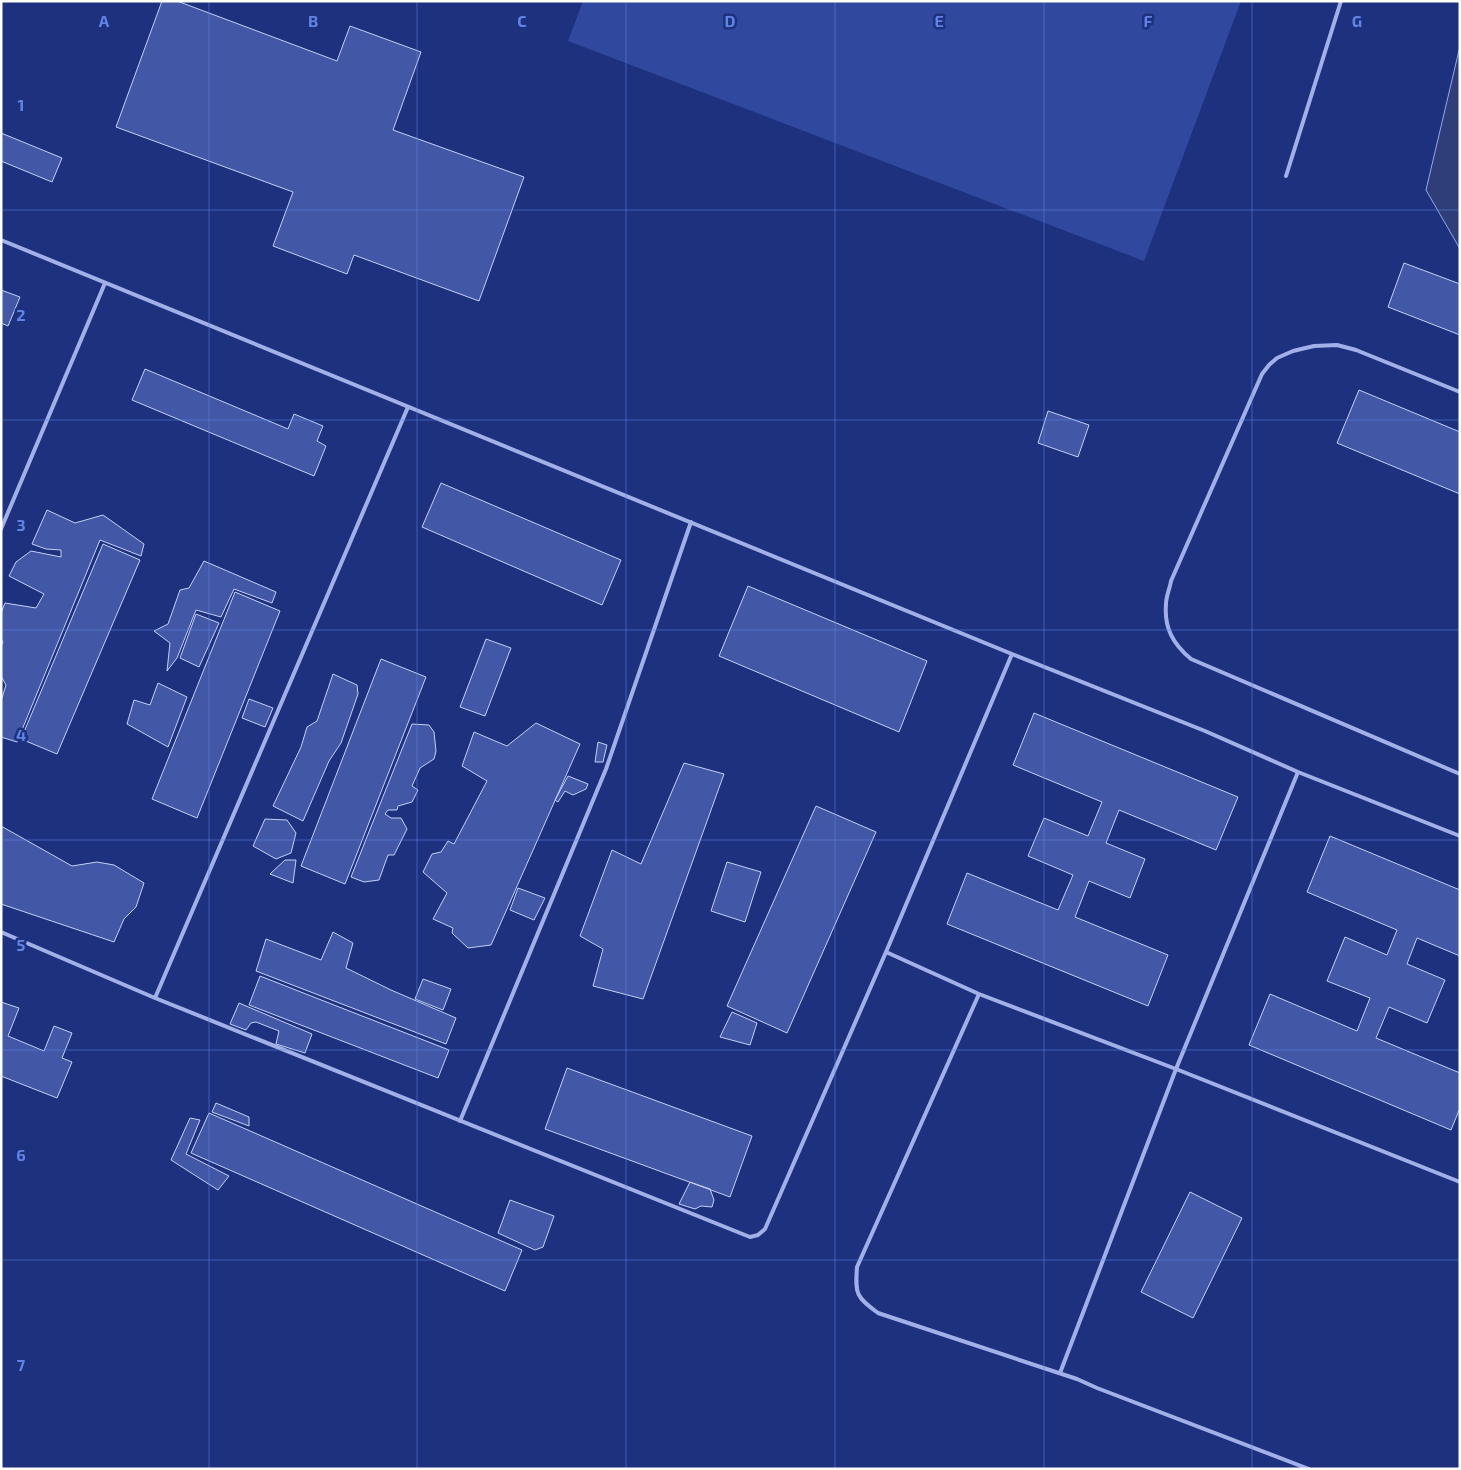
<svg xmlns="http://www.w3.org/2000/svg" width="1461" height="1470" viewBox="0 0 1461 1470" font-family="'Exo 2',sans-serif">
<style>
.green{fill:#30489d}
.water{fill:#2f3e78;stroke:#94a8ea}
.building{fill:#4258a7;stroke:#c5d0f6}
.lines{fill:none;stroke-linecap:round;stroke-linejoin:round}
.service{stroke:#a1b1e8;stroke-width:4}
.grid{fill:none;stroke:#6183e4;stroke-width:1;stroke-opacity:0.55}
.grid-label{font-size:16px;text-anchor:middle;font-weight:bold;fill:#6183e4;stroke:#1d317f;stroke-width:5;stroke-linejoin:round;paint-order:stroke}
</style>
<rect width="100%" height="100%" fill="#1d317f"/>
<!-- green -->
<path class="green" d="M583 1H1241L1144 261 568 41Z"/>
<!-- water -->
<path class="water" d="M1460 46V249L1426 190Z"/>
<!-- building -->
<path class="building" d="M162 1H177L337 61 350 26 421 52 393 130 524 177 479 301 354 255 347 274 273 246 293 192 116 127Z
M1 133 62 158 52 182 1 161Z
M1404 263 1460 284V335L1388 307Z
M1 290 20 297 8 326 1 323Z
M145 369 288 429 294 414 323 426 317 441 326 446 314 476 132 400Z
M1359 390 1460 432V494L1337 443Z
M1048 411 1089 425 1078 457 1038 443Z
M441 483 621 560 602 605 422 527Z
M47 510 75 523 103 515 144 544 141 556 100 540 17 742 1 737V701L6 685 1 676V646L3 642 1 639V613L5 603 36 608 44 594 9 576 16 562 31 551 61 557V550L46 549 32 544Z
M103 544 140 560 57 754 21 739Z
M204 561 276 592 272 603 234 589 221 617 196 610 177 658 167 671 170 643 154 631 168 624 180 590 189 588Z
M748 586 927 661 899 732 719 656Z
M235 592 280 611 197 818 152 799Z
M196 614 219 623 199 667 180 658Z
M486 639 511 648 485 716 460 707Z
M381 659 426 677 345 884 301 866Z
M333 674 357 685 358 694 341 743 329 761 303 821 273 806 301 747 307 727 317 721Z
M158 683 187 697 168 747 127 724 134 700 150 705Z
M249 699 273 708 265 727 242 718Z
M1034 713 1238 797 1216 850 1119 810 1106 843 1145 859 1130 898 1089 881 1075 917 1168 955 1148 1006 947 924 967 873 1058 910 1073 875 1028 856 1044 818 1088 836 1102 802 1013 765Z
M536 723 580 744 491 945 468 948 452 933 453 928 433 919 447 893 423 872 432 854 441 852 448 841 454 844 487 781 462 766 474 732 507 746Z
M412 724 429 725 434 732 436 751 434 759 420 768 412 786 418 790 412 802 398 806 397 810H388L385 814 391 818H401L407 829 394 855H388L379 880 364 882 351 877Z
M598 742 607 745 603 762H595Z
M684 763 724 774 643 999 593 986 603 949 580 936 612 850 641 864Z
M568 776 588 784 586 789 573 795 565 791 558 802 555 800Z
M816 806 876 832 787 1033 727 1006Z
M265 819 287 820 296 833 291 853 276 859 253 846Z
M1 826 72 866 97 862 114 865 144 883 136 907 124 919 114 942 1 904Z
M1330 836 1460 890V956L1417 938 1407 964 1445 980 1427 1023 1389 1007 1376 1038 1460 1073V1108L1451 1130 1249 1045 1270 994 1357 1031 1370 998 1327 981 1345 937 1387 955 1397 930 1307 892Z
M285 860H296L293 883 270 874Z
M727 862 761 872 745 922 711 911Z
M518 888 545 898 534 920 510 910Z
M333 932 353 943 346 968 391 990 456 1018 446 1044 256 971 266 939 321 960Z
M260 976 449 1050 438 1078 249 1005Z
M423 979 451 989 443 1010 415 999Z
M1 1002 19 1008 8 1036 44 1051 54 1026 72 1033 62 1058 72 1062 57 1098 1 1076Z
M239 1003 312 1034 305 1053 276 1044 279 1031 256 1022 251 1023 246 1030 230 1024Z
M732 1012 757 1023 750 1045 720 1037Z
M567 1068 752 1136 730 1197 545 1129Z
M216 1103 249 1117V1126L212 1112Z
M209 1113 522 1250 505 1291 191 1153Z
M190 1118 200 1120 186 1154 229 1176 218 1190 171 1160Z
M690 1182 710 1189 714 1200 712 1207 701 1206 695 1209 679 1204Z
M1190 1192 1242 1218 1193 1318 1141 1292Z
M510 1200 554 1216 543 1247 535 1250 498 1233Z"/>
<g class="lines">
<!-- service -->
<path class="service" d="M1286 176 1341 1
M1 240 1012 654 1205 731 1298 772 1460 836
M1460 392 1356 350 1337 345 1314 346 1293 351 1277 358 1269 365 1262 374 1171 581C1170 588 1166 596 1166 604 1164 628 1173 644 1191 659L1460 774
M1 529 105 283
M1 932 155 998 750 1237 758 1235 765 1229 886 952 1012 654
M886 952 979 994 1176 1069 1460 1182
M979 994 857 1267C855 1294 856 1297 878 1313L1077 1379 1097 1388 1309 1469
M155 998 408 407
M460 1121 606 769 691 522
M1060 1373 1176 1069 1298 772"/>
</g>
<!-- grid -->
<path class="grid" d="M209 1V1469M417 1V1469M626 1V1469M835 1V1469M1044 1V1469M1252 1V1469M1 210H1460M1 420H1460M1 630H1460M1 840H1460M1 1050H1460M1 1260H1460"/>
<g class="grid-label">
<text x="104" y="27">A</text>
<text x="313" y="27">B</text>
<text x="522" y="27">C</text>
<text x="730" y="27">D</text>
<text x="939" y="27">E</text>
<text x="1148" y="27">F</text>
<text x="1357" y="27">G</text>
<text x="21" y="111">1</text>
<text x="21" y="321">2</text>
<text x="21" y="531">3</text>
<text x="21" y="741">4</text>
<text x="21" y="951">5</text>
<text x="21" y="1161">6</text>
<text x="21" y="1371">7</text>
</g>
<!-- border -->
<rect width="1461" height="1470" fill="none" stroke="#ffffff" stroke-width="5"/>
</svg>
